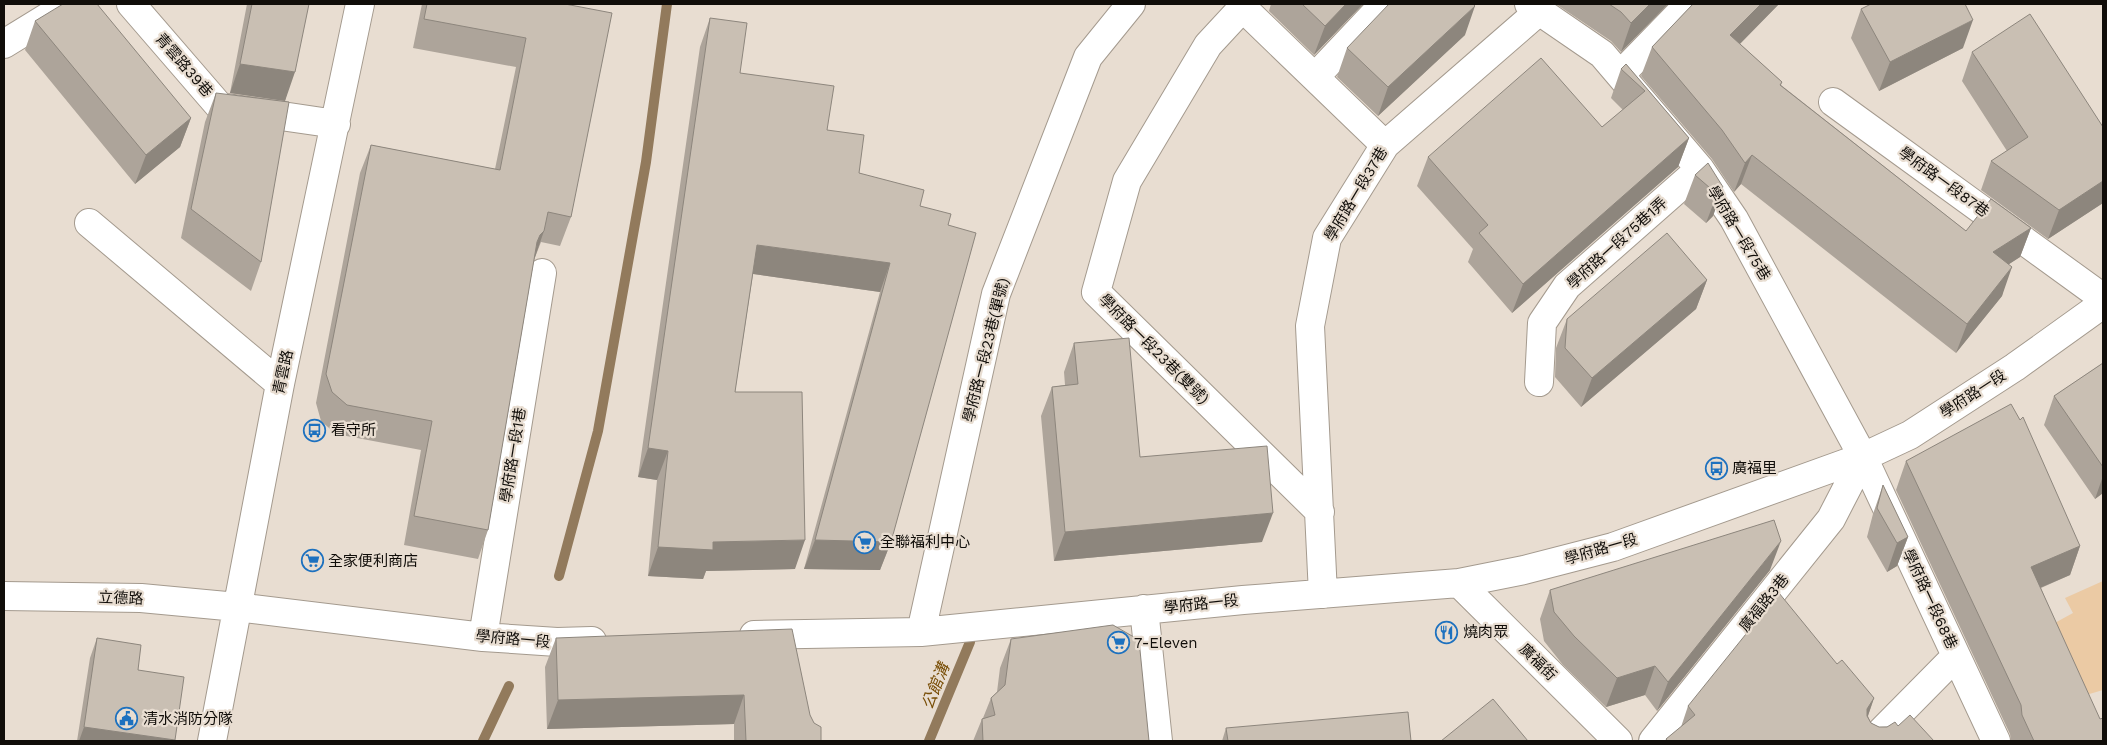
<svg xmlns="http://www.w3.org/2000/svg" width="2107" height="745" viewBox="0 0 2107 745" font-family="'Work Sans','Noto Sans TC',sans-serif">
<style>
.green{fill:#ebcaa4}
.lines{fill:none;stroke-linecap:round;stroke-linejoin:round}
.stream{stroke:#927a5c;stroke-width:10}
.minor-casing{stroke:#a49a8e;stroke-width:30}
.minor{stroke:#fff;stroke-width:28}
.wall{fill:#ada49a}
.shaded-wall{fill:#8d867d}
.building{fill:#c9bfb3;stroke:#8d867d}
.labels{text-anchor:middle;stroke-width:4.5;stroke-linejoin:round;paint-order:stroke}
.street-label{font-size:15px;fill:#100d09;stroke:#e8ddd1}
.poi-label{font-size:15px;fill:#100d09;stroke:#e8ddd1;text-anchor:start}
.water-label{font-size:16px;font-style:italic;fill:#784d05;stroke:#e8ddd1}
</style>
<rect width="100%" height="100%" fill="#e8ddd1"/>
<!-- green -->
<path class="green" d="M2103 581V690L2086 695 2051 625 2073 613 2065 598Z"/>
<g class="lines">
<!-- stream -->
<path class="stream" d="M559 576 598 431 646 162 667 4
M483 741 509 686
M929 741 970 642"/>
<defs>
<path id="minor" d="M131 4 220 107 336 124
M1246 4 1208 45 1127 181 1096 292 1320 512
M1529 4 1602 54 1700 169 1734 219 1863 457 1996 741
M1243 8 1385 145
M4 44 69 4
M1620 75 1689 4
M1315 77 1384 4
M1833 102 2103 298
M89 223 280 384
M1539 382 1542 323 1567 286 1700 169
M1459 583 1618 741
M1323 594 1310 326 1327 238 1385 145 1538 12
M4 596 141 598 237 607 483 637 557 642 592 641
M1144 609 1158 741
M921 632 996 294 1088 57 1131 4
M754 635 921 632 1243 600 1459 583 1524 570 1613 547 1863 457 1910 435 2015 367 2103 304
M483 637 542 273
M212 741 280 384 360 4
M1653 741 1831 519 1863 457
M1872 741 1956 656"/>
</defs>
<!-- minor casing -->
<use href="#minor" class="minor-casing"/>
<!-- minor -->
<use href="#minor" class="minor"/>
</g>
<!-- wall -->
<path class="wall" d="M247 4H309L285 101 230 93Z
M422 4H565L571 217 560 246 541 242 534 260 488 530 478 559 404 545 421 450 336 434 321 421 316 403 360 173 371 145 495 169 516 67 413 48Z
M1271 4H1363L1314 55 1269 11Z
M1556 4H1668L1621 52 1611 41Z
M1693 4H1779L1740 44 1782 82 1781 85 1966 231 2031 228 2020 257 2009 264 2002 296 1956 353 1741 184 1734 192 1712 159 1641 76 1652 47Z
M1861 9 1963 48 1879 91 1851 38Z
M710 18 740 73 827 130 859 173 920 206 948 225 891 542 880 570 804 569 880 292 753 274 735 392 795 569 706 571 703 579 648 576 657 480 638 477 700 47Z
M35 21 191 118 180 147 135 184 25 50Z
M1465 35 1378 116 1337 77 1347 48Z
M1972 52 2103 127V203L2048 239 1981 190 1991 161 2007 151 1962 81Z
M1626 64 1689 138 1678 167 1512 313 1468 262 1473 249 1417 186 1428 157 1602 127 1623 110 1611 98 1621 69Z
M216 93 261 262 251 291 181 238 205 122Z
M1695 175 1723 187 1713 216 1706 223 1684 204Z
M1707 280 1696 309 1581 407 1555 377 1556 348 1567 319Z
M1074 343 1140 457 1262 542 1054 561 1041 416 1052 387 1065 385 1064 372Z
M2103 363V493L2095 499 2044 425 2054 396Z
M1906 461 2080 546 2070 575 2041 588 2103 741H2011L2010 734 1896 490Z
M1883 485 1908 537 1897 566 1887 572 1867 537 1873 514Z
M1770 570 1657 711 1645 695 1606 707 1563 665 1544 641 1540 619 1550 590Z
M97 638 138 670 174 741H77L90 658Z
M556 638 810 715 821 741H734V724L547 729 545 667Z
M1011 639 1149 741H973L982 719 983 718 991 698 997 692 1000 668Z
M1837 664 1874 698 1868 716 1871 723 1879 727 1898 726 1934 741H1665L1666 739 1681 727 1688 706Z
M1226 728 1411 741H1222Z"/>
<!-- shaded-wall -->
<path class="shaded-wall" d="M1346 4H1363L1314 55 1325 26Z
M1650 4H1668L1621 52 1631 23Z
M1761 4H1779L1720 64 1730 35Z
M1475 6 1465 35 1378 116 1388 87Z
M1973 20 1963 48 1879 91 1890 62Z
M240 64 295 72 285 101 230 93Z
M191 118 180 147 135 184 146 155Z
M1689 138 1678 167 1512 313 1523 284Z
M1752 155 1741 184 1734 192 1745 163Z
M2103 181V203L2048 239 2059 210Z
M1723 187 1713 216 1706 223 1717 194Z
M2031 228 2020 257 1983 281 1993 252Z
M544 231 534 260 537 242 540 235Z
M757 245 890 263 880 292 747 273Z
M2012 267 2002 296 1956 353 1967 324Z
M1707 280 1696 309 1581 407 1592 378Z
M648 448 668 451 657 480 638 477Z
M2103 476V493L2095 499Z
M1273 513 1262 542 1054 561 1065 532Z
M1908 537 1897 566 1887 572 1897 543Z
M805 540 795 569 706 571 703 579 648 576 658 547 713 542Z
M815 540 891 542 880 570 804 569Z
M1781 541 1770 570 1657 711 1668 682Z
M2080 546 2070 575 2021 596 2031 567Z
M1655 666 1645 695 1606 707 1617 678Z
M744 695 734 724 547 729 558 700Z
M1874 698 1864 727 1867 709Z
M84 727 175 740 174 741H79Z"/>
<!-- building -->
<path class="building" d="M63 4H97L191 118 146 155 35 21Z
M252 4H309L295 72 240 64Z
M427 4H565L612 13 571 217 548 212 544 231 540 235 537 242 488 530 414 516 432 421 347 405 332 392 326 374 371 145 500 170 526 38 424 19Z
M1302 4H1346L1325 26Z
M1389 4H1473L1475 6 1388 87 1347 48Z
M1609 4H1650L1631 23 1621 12Z
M1693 4H1761L1730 35 1782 82 1780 85 1966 231 1991 199 2031 228 1993 252 2012 267 1967 324 1752 155 1745 163 1722 130 1652 47Z
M1871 4H1965L1973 20 1890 62 1861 9Z
M2030 14 2103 127V181L2059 210 1991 161 2028 137 1972 52Z
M710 18 747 23 740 73 834 86 827 130 864 135 859 173 924 190 920 206 951 214 948 225 976 233 891 542 815 540 890 263 757 245 735 392H802L805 540 713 542V550L658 547 668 451 648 448Z
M1541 58 1602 127 1645 91 1621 69 1626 64 1689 138 1523 284 1479 233 1488 225 1428 157Z
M216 93 289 102 261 262 191 209Z
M1708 163 1723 187 1717 194 1695 175Z
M1667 233 1707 280 1592 378 1565 348 1567 319Z
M1129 338 1140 457 1267 446 1273 513 1065 532 1052 387 1078 384 1074 343Z
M2103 363V467L2054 396Z
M2011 404 2020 420 2023 417 2080 546 2031 567 2100 719 2103 718V741H2034L2022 715 2021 705 1906 461Z
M1883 485 1908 537 1897 543 1877 508Z
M1774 520 1781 541 1668 682 1655 666 1617 678 1574 636 1554 612 1550 590Z
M1779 593 1837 664 1842 660 1874 698 1867 709V716L1871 723 1879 727H1887L1895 722 1898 726 1910 715 1934 741H1668L1666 739 1695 715 1688 706Z
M1113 625 1139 640 1149 741H983L982 719 995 715 991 698 1005 685 1011 639Z
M792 629 810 715 814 723 821 727V741H746L744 695 558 700 556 638Z
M97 638 141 645 138 670 184 677 175 740 84 727Z
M1493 699 1528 741H1441Z
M1408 712 1411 741H1228L1226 728Z"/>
<!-- icons -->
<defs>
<symbol id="bus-ring" viewBox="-11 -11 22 22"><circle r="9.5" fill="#e8ddd1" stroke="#1d71bf" stroke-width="1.5"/><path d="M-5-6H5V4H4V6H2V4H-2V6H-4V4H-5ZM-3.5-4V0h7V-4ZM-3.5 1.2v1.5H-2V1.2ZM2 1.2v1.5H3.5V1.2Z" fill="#1d71bf"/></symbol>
<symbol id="supermarket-ring" viewBox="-11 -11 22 22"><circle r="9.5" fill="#e8ddd1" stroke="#1d71bf" stroke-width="1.5"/><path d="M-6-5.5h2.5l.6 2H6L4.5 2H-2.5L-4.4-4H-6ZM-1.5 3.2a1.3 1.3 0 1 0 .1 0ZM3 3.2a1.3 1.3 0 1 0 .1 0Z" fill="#1d71bf"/></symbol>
<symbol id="restaurant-ring" viewBox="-11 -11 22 22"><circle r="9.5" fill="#e8ddd1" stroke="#1d71bf" stroke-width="1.5"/><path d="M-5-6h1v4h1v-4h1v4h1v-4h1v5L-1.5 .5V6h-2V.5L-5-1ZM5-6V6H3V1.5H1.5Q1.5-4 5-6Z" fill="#1d71bf"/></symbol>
<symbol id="civic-ring" viewBox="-11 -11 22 22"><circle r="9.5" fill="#e8ddd1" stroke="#1d71bf" stroke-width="1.5"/><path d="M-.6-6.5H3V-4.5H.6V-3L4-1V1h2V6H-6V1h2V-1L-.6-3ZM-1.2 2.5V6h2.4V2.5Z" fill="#1d71bf"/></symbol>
</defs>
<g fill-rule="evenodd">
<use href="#bus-ring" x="302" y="418" width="25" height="25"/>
<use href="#bus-ring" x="1704" y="456" width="25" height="25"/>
<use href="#supermarket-ring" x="852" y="530" width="25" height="25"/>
<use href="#supermarket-ring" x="300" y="548" width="25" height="25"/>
<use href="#restaurant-ring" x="1434" y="620" width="25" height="25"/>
<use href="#supermarket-ring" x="1106" y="630" width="25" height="25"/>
<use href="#civic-ring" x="114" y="706" width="25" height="25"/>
</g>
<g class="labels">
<!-- street labels -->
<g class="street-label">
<text transform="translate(184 65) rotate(49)" y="5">青雲路39巷</text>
<text transform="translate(1944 182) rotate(36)" y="5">學府路一段87巷</text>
<text transform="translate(1356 194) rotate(-59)" y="5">學府路一段37巷</text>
<text transform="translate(1739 233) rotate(59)" y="5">學府路一段75巷</text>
<text transform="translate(1617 243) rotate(-42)" y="5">學府路一段75巷1弄</text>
<text transform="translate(1154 349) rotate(45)" y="5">學府路一段23巷(雙號)</text>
<text transform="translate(986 350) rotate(-76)" y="5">學府路一段23巷(單號)</text>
<text transform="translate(283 372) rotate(-78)" y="5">青雲路</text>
<text transform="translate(1973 394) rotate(-33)" y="5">學府路一段</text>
<text transform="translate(513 455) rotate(-81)" y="5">學府路一段1巷</text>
<text transform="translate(1601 549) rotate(-16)" y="5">學府路一段</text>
<text transform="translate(121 598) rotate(2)" y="5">立德路</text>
<text transform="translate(1930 599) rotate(65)" y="5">學府路一段68巷</text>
<text transform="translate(1764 603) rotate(-51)" y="5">廣福路3巷</text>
<text transform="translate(1201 604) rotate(-6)" y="5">學府路一段</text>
<text transform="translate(513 639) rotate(5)" y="5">學府路一段</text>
<text transform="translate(1538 662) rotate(45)" y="5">廣福街</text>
</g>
<!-- poi labels -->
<g class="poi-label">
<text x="331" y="435">看守所</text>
<text x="1732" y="473">廣福里</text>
<text x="880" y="547">全聯福利中心</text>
<text x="328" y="566">全家便利商店</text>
<text x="1463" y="637">燒肉眾</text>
<text x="1134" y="648">7-Eleven</text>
<text x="143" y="724">清水消防分隊</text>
</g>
<!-- water labels -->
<g class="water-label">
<text transform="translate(935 686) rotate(-68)" y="6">公館溝</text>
</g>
</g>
<!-- border -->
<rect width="2107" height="745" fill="none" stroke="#100d09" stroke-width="10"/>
</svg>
